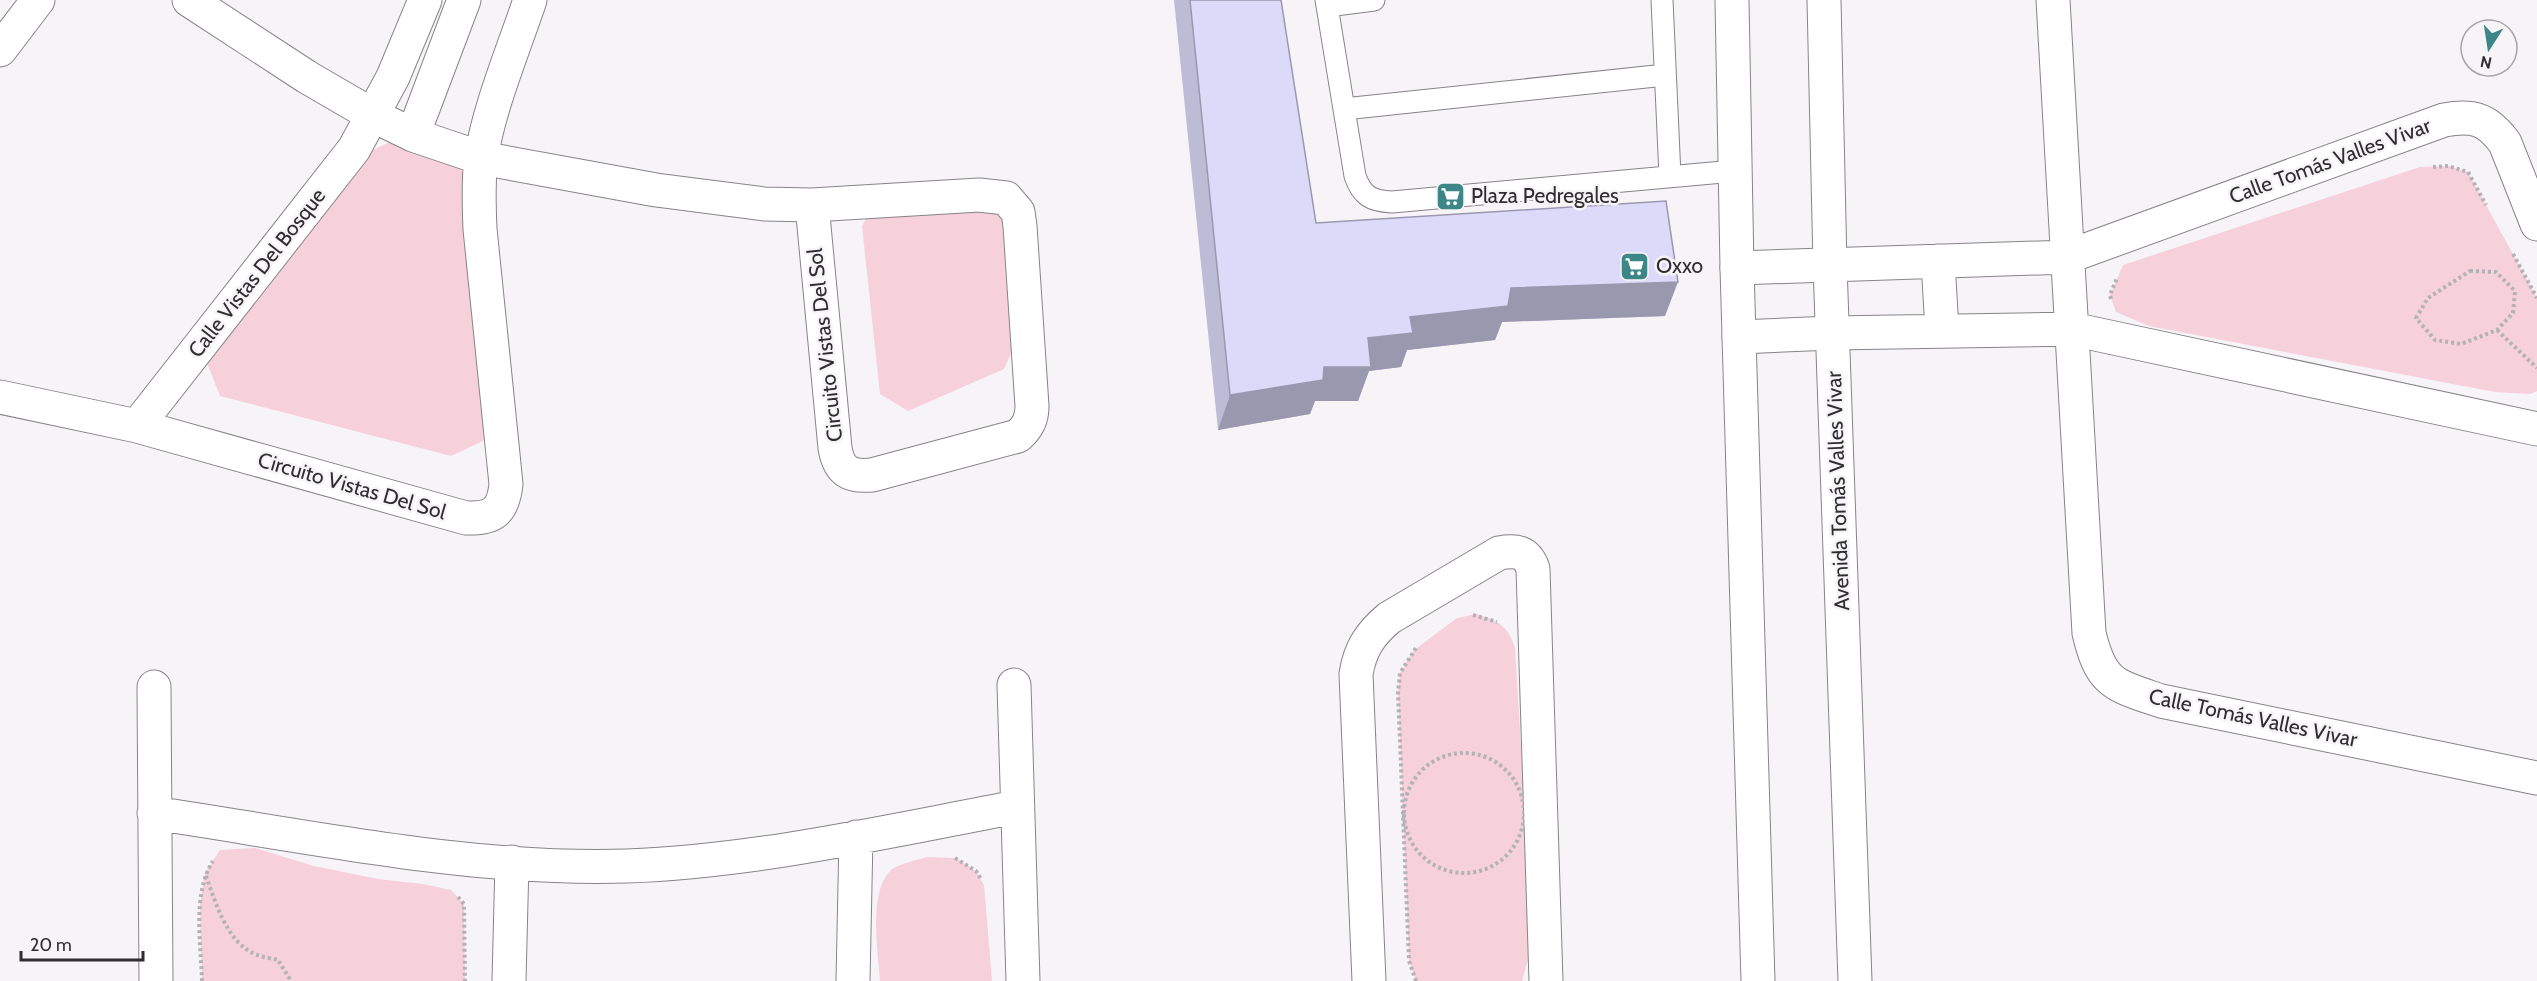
<svg xmlns="http://www.w3.org/2000/svg" width="2537" height="981" viewBox="0 0 2537 981" font-family="Cabin,sans-serif">
<style>
.green{fill:#f6d0db}
.lines{fill:none;stroke-linecap:round;stroke-linejoin:round}
.lane-casing{stroke:#868487;stroke-width:23}
.street-casing{stroke:#868487;stroke-width:35}
.secondary-casing{stroke:#868487;stroke-width:35}
.path{stroke:#b4b2b5;stroke-width:4;stroke-dasharray:3 3;stroke-linecap:butt}
.lane{stroke:#fff;stroke-width:21}
.street{stroke:#fff;stroke-width:33}
.secondary{stroke:#fff;stroke-width:33}
.wall{fill:#bdbbd6}
.shaded-wall{fill:#9a98ae}
.building{fill:#dcd9f9;stroke:#9a98ae;stroke-width:1.5}
.labels{text-anchor:middle;stroke-width:5;stroke-linejoin:round;paint-order:stroke}
.street-label{font-size:21px;fill:#2e2d2f;stroke:#f7f4f8}
.poi-label{font-size:21px;fill:#2e2d2f;stroke:#f7f4f8;text-anchor:start}
</style>
<rect width="100%" height="100%" fill="#f7f4f8"/>
<!-- green -->
<path class="green" d="M392 141 457 163 470 184 489 438 451 456 220 396 203 353 371 151Z
M2448 166 2468 172 2537 298V391L2530 394 2495 392 2149 326 2116 312 2110 295 2123 265 2420 167Z
M872 208 1001 210 1014 347 1004 369 908 411 880 394 862 226Z
M1476 614C1498 621 1508 625 1515 648L1525 815 1528 960 1522 981H1416L1409 961 1398 693 1400 673 1413 651 1457 618Z
M255 848 314 866 378 879 423 884 451 890 464 904 465 981H202L200 906 205 873 220 850Z
M927 857 956 858 976 871 984 885 992 981H880C878 952 868 892 891 870 899 864 917 860 927 857Z"/>
<g class="lines">
<defs>
<path id="lane" d="M1326 0 1355 176C1362 196 1371 201 1392 202L1734 171
M1662 0 1670 176
M1327 6 1374 0
M1344 109 1665 75"/>
<path id="street" d="M189 0 307 77 374 116 413 135 481 158 656 190 764 204 812 205 979 195 1006 198 1018 212 1020 226 1032 406C1032 419 1028 427 1018 436L872 475C849 477 839 471 835 448L812 205
M2053 0 2089 633C2101 684 2114 685 2161 701L2537 778
M0 50 38 0
M413 135 464 0
M1938 261 1942 331
M1737 268 2067 257 2444 120C2472 115 2487 118 2505 143L2537 224
M1739 337 1832 333 2072 329 2537 429
M0 397 137 426 466 518C493 519 503 512 506 484L480 229C479 206 478 182 481 159 488 110 514 48 530 0
M137 426 354 149 393 77 425 0
M1014 685 1023 981
M154 687 156 981
M154 813C307 836 472 871 627 866 759 861 888 831 1017 807
M509 981 512 862
M853 981 856 837
M1369 981 1356 674C1360 649 1370 634 1389 618L1499 553C1516 550 1527 551 1533 569L1546 981"/>
<path id="secondary" d="M1732 0 1737 268 1758 981
M1824 0 1830 265 1855 981"/>
</defs>
<!-- lane casing -->
<use href="#lane" class="lane-casing"/>
<!-- street casing -->
<use href="#street" class="street-casing"/>
<!-- secondary casing -->
<use href="#secondary" class="secondary-casing"/>
<!-- path -->
<path class="path" d="M2433 167 2448 166 2468 172 2486 205
M2513 254 2537 298
M2470 271 2496 272 2515 291 2513 313 2497 330 2461 344 2435 340 2416 318 2428 298Z
M2111 299 2110 295 2117 278
M2497 330 2537 368
M1473 615 1497 622
M1404 813a60 60 0 1 1 120 0a60 60 0 1 1-120 0Z
M955 858 976 871 981 879
M206 876C215 901 226 939 251 952 259 957 270 958 278 960L291 981
M458 897 464 904 465 981
M202 981C201 943 192 894 213 861
M1416 981 1409 961 1398 693 1400 673 1416 648"/>
<!-- lane -->
<use href="#lane" class="lane"/>
<!-- street -->
<use href="#street" class="street"/>
<!-- secondary -->
<use href="#secondary" class="secondary"/>
</g>
<!-- wall -->
<path class="wall" d="M1174 0H1281L1316 223 1665 316 1502 322 1495 340 1407 350 1401 367 1369 371 1358 401H1315L1310 414 1218 430Z"/>
<!-- shaded-wall -->
<path class="shaded-wall" d="M1678 282 1665 316 1502 322 1495 340 1407 350 1401 367 1369 371 1358 401H1315L1310 414 1218 430 1230 395 1324 367 1368 338 1410 317 1511 288Z"/>
<!-- building -->
<path class="building" d="M1190 0H1281L1316 223 1666 201 1678 282 1511 288 1508 306 1410 317 1413 333 1368 338 1371 367H1324L1323 380 1230 395Z"/>
<!-- icons -->
<defs>
<symbol id="supermarket-square" viewBox="-11 -11 22 22"><rect x="-9" y="-9" width="18" height="18" rx="4" fill="#3d8687" stroke="#f7f4f8"/><path d="M-6-5.5h2.5l.6 2H6L4.5 2H-2.5L-4.4-4H-6ZM-1.5 3.2a1.3 1.3 0 1 0 .1 0ZM3 3.2a1.3 1.3 0 1 0 .1 0Z" fill="#fff"/></symbol>
</defs>
<g fill-rule="evenodd">
<use href="#supermarket-square" x="1434" y="180" width="33" height="33"/>
<use href="#supermarket-square" x="1618" y="250" width="33" height="33"/>
</g>
<g class="labels">
<!-- street labels -->
<g class="street-label">
<text transform="translate(2330 161) rotate(-20)" y="7">Calle Tomás Valles Vivar</text>
<text transform="translate(257 273) rotate(-52)" y="7">Calle Vistas Del Bosque</text>
<text transform="translate(825 345) rotate(-96)" y="7">Circuito Vistas Del Sol</text>
<text transform="translate(352 486) rotate(16)" y="7">Circuito Vistas Del Sol</text>
<text transform="translate(1838 491) rotate(-92)" y="7">Avenida Tomás Valles Vivar</text>
<text transform="translate(2253 718) rotate(12)" y="7">Calle Tomás Valles Vivar</text>
</g>
<!-- poi labels -->
<g class="poi-label">
<text x="1471" y="203">Plaza Pedregales</text>
<text x="1656" y="273">Oxxo</text>
</g>
</g>
<!-- north arrow -->
<g transform="translate(2489 48) rotate(192)"><circle r="28" fill="#f7f4f8" stroke="#a7a4a8" stroke-width="1.5"/>
<path d="M0-4.5L10 22L0 15L-10 22Z" fill="#3d8687"/>
<text y="-9" font-size="16" font-weight="bold" text-anchor="middle" fill="#2e2d2f">N</text>
</g>
<!-- scale -->
<path d="M21 951v9h122v-9" fill="none" stroke="#2e2d2f" stroke-width="3"/>
<text x="30" y="951" font-size="18" fill="#2e2d2f" stroke="#f7f4f8" stroke-width="4.5" paint-order="stroke">20 m</text>
</svg>
